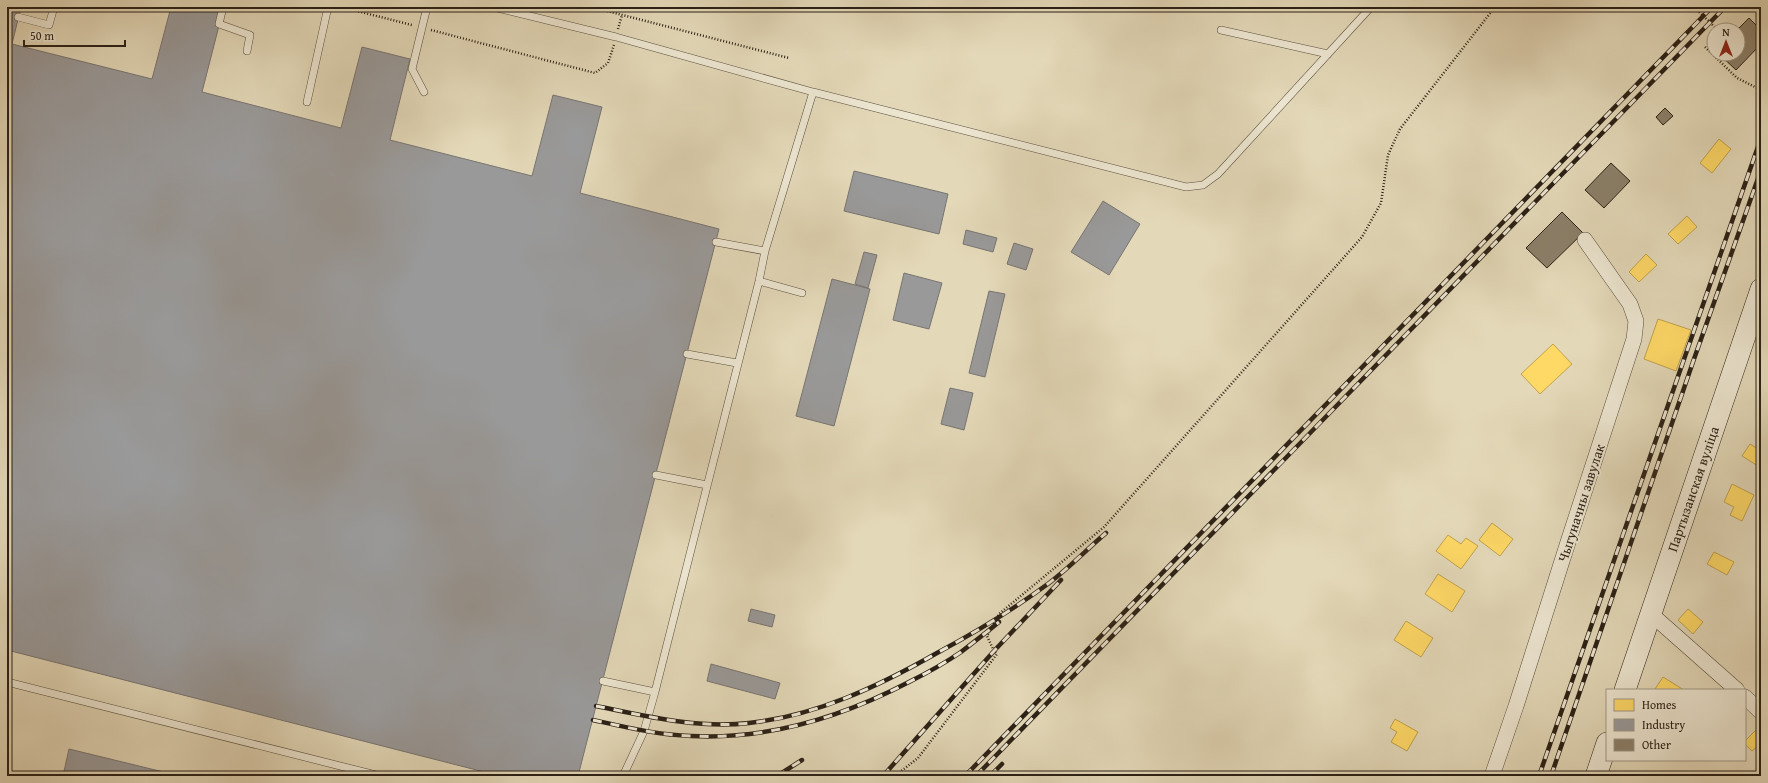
<svg xmlns="http://www.w3.org/2000/svg" width="1768" height="783" viewBox="0 0 1768 783" font-family="'Gentium Book Plus',serif">
<style>
.homes{fill:#ffd966;stroke:#bfa24e}
.industry{fill:#999;stroke:#787572}
.building{fill:#8b806a;stroke:#2b2116}
.lines{fill:none;stroke-linecap:round;stroke-linejoin:round}
.lane-casing{stroke:#594f3e;stroke-width:8}
.street-casing{stroke:#594f3e;stroke-width:16}
.secondary-casing{stroke:#2b2116;stroke-width:22}
.path{stroke:#2b2116;stroke-width:2.5;stroke-dasharray:1 2;stroke-linecap:butt}
.lane{stroke:#ede6d1;stroke-width:7}
.street{stroke:#ede6d1;stroke-width:15}
.secondary{stroke:#ede6d1;stroke-width:21}
.rail-casing{stroke:#2b2116;stroke-width:4.5}
.rail{stroke:#ede6d1;stroke-width:3;stroke-dasharray:9;stroke-linecap:butt}
.labels{text-anchor:middle;stroke-width:4;stroke-linejoin:round;paint-order:stroke}
.street-label{font-size:14px;fill:#2b2116;stroke:#ede6d1}
</style>
<rect width="100%" height="100%" fill="#e3d8b8"/>
<filter id="stains"><feTurbulence type="fractalNoise" baseFrequency=".005" numOctaves="4"/><feColorMatrix values="0 0 0 0 .2 0 0 0 0 .09 0 0 0 0 .02 0 0 0 .5 -.17"/></filter>
<radialGradient id="worn" r=".72"><stop offset=".6" stop-color="#630" stop-opacity="0"/><stop offset="1" stop-color="#630" stop-opacity=".3"/></radialGradient>
<!-- homes -->
<path class="homes" d="M1719 139 1731 149 1712 173 1700 163Z
M1687 216 1697 227 1678 244 1668 234Z
M1646 254 1657 265 1639 282 1629 272Z
M1658 319 1691 330 1676 371 1644 359Z
M1553 344 1572 364 1540 394 1521 374Z
M1750 444 1761 451V468L1742 456Z
M1732 484 1754 495 1742 521 1730 515 1734 507 1724 502Z
M1492 523 1513 539 1500 556 1479 540Z
M1448 535 1461 544 1466 538 1478 546 1461 569 1436 551Z
M1714 552 1734 562 1727 575 1707 564Z
M1438 574 1465 591 1452 612 1425 594Z
M1688 609 1703 622 1693 634 1678 620Z
M1406 621 1433 638 1421 657 1394 640Z
M1663 677 1684 690H1657L1655 689Z
M1395 719 1418 732 1407 751 1391 742 1397 732 1390 728Z
M1758 728 1761 732V749L1758 746 1752 751 1745 744V741Z"/>
<!-- industry -->
<path class="industry" d="M7 7H21L12 44 152 79 171 7H210L223 10 202 92 341 128 362 47 410 59 390 140 532 176 553 95 602 107 580 193 719 229 578 776H500L7 650Z
M854 171 948 194 939 234 844 211Z
M1103 201 1140 224 1109 275 1071 252Z
M966 230 997 238 993 252 963 244Z
M1014 243 1033 249 1026 270 1007 264Z
M864 252 877 255 868 288 855 284Z
M904 273 942 283 929 329 893 320Z
M832 279 870 289 834 426 796 416Z
M989 291 1005 294 985 377 969 373Z
M950 388 973 393 964 430 941 424Z
M751 609 775 615 772 627 748 621Z
M711 664 780 683 775 699 707 681Z
M69 749 180 776H63Z"/>
<!-- building -->
<path class="building" d="M1749 18 1761 30V44L1736 70 1719 54H1738L1737 30Z
M1665 108 1673 116 1663 125 1656 117Z
M1611 163 1630 181 1604 208 1585 190Z
M1562 212 1583 233 1547 268 1526 248Z"/>
<g class="lines">
<defs>
<path id="lane" d="M223 7 219 24 250 35 247 51
M493 7 616 37 813 92 1186 187 1203 185 1218 174 1371 7
M18 17 49 25 54 7
M1221 30 1328 54
M424 92 412 69 427 7
M307 102 328 7
M716 242 765 251
M759 281 802 293
M687 354 737 363
M656 475 707 485
M603 681 655 692
M7 682 380 776
M623 776 644 731 655 692 759 281 765 251 813 92"/>
<path id="street" d="M1651 614 1737 690
M1745 697 1761 712
M1492 776 1516 706 1569 539 1634 339 1636 321 1630 304 1585 240"/>
<path id="secondary" d="M1625 690 1761 289
M1596 776 1607 743"/>
</defs>
<!-- lane casing -->
<use href="#lane" class="lane-casing"/>
<!-- street casing -->
<use href="#street" class="street-casing"/>
<!-- secondary casing -->
<use href="#secondary" class="secondary-casing"/>
<!-- path -->
<path class="path" d="M341 7 412 25
M607 11 789 58
M1699 12 1718 30
M618 29 622 15
M431 30 595 73 608 63 614 45
M1705 47 1737 78 1761 90
M899 776 900 772 918 758 997 654 994 651 987 636 999 614 1104 527 1362 237 1381 203 1388 155 1400 129 1495 7"/>
<!-- lane -->
<use href="#lane" class="lane"/>
<!-- street -->
<use href="#street" class="street"/>
<!-- secondary -->
<use href="#secondary" class="secondary"/>
<defs>
<path id="rail" d="M596 706C646 716 698 729 749 723 816 716 879 686 937 653 974 633 1011 611 1045 586 1066 571 1086 550 1106 533
M593 720C625 727 658 735 691 736 768 740 842 717 909 682 927 673 945 663 961 652 974 642 987 632 999 622
M777 776 802 760
M883 776 994 651 1061 580
M965 776 1712 7
M976 776 1725 7
M990 776 1002 764
M1539 776 1761 138
M1551 776 1694 359 1761 170"/>
</defs>
<!-- rail casing -->
<use href="#rail" class="rail-casing"/>
<!-- rail -->
<use href="#rail" class="rail"/>
</g>
<g class="labels">
<!-- street labels -->
<g class="street-label">
<text transform="translate(1693 489) rotate(-71)" y="5">Партызанская вуліца</text>
<text transform="translate(1581 503) rotate(-72)" y="5">Чыгуначны завулак</text>
</g>
</g>
<!-- margin -->
<rect width="1768" height="783" fill="none" stroke="#e3d8b8" stroke-width="24"/>
<rect x="8" y="8" width="1752" height="767" fill="none" stroke="#2b2116" stroke-width="2"/>
<rect x="12" y="12" width="1744" height="759" fill="none" stroke="#2b2116"/>
<!-- legend -->
<rect x="1606" y="689" width="140" height="72" fill="#ede6d1" stroke="#9f9786"/>
<rect x="1614" y="699" width="20" height="12" fill="#ffd966" stroke="#9f9786"/>
<text x="1642" y="709" font-size="12" fill="#2b2116">Homes</text>
<rect x="1614" y="719" width="20" height="12" fill="#999999" stroke="#9f9786"/>
<text x="1642" y="729" font-size="12" fill="#2b2116">Industry</text>
<rect x="1614" y="739" width="20" height="12" fill="#8b806a" stroke="#9f9786"/>
<text x="1642" y="749" font-size="12" fill="#2b2116">Other</text>
<!-- north arrow -->
<g transform="translate(1726 42)"><circle r="19" fill="#ede6d1" stroke="#9f9786"/>
<path d="M0-3L7 15L0 10L-7 15Z" fill="#8f2418"/>
<text y="-6" font-size="11" font-weight="bold" text-anchor="middle" fill="#2b2116">N</text>
</g>
<!-- scale -->
<path d="M24 40v6h101v-6" fill="none" stroke="#2b2116" stroke-width="2"/>
<text x="30" y="40" font-size="12" fill="#2b2116" stroke="#ede6d1" stroke-width="3" paint-order="stroke">50 m</text>
<rect width="100%" height="100%" filter="url(#stains)"/>
<rect width="100%" height="100%" fill="url(#worn)"/>
</svg>
